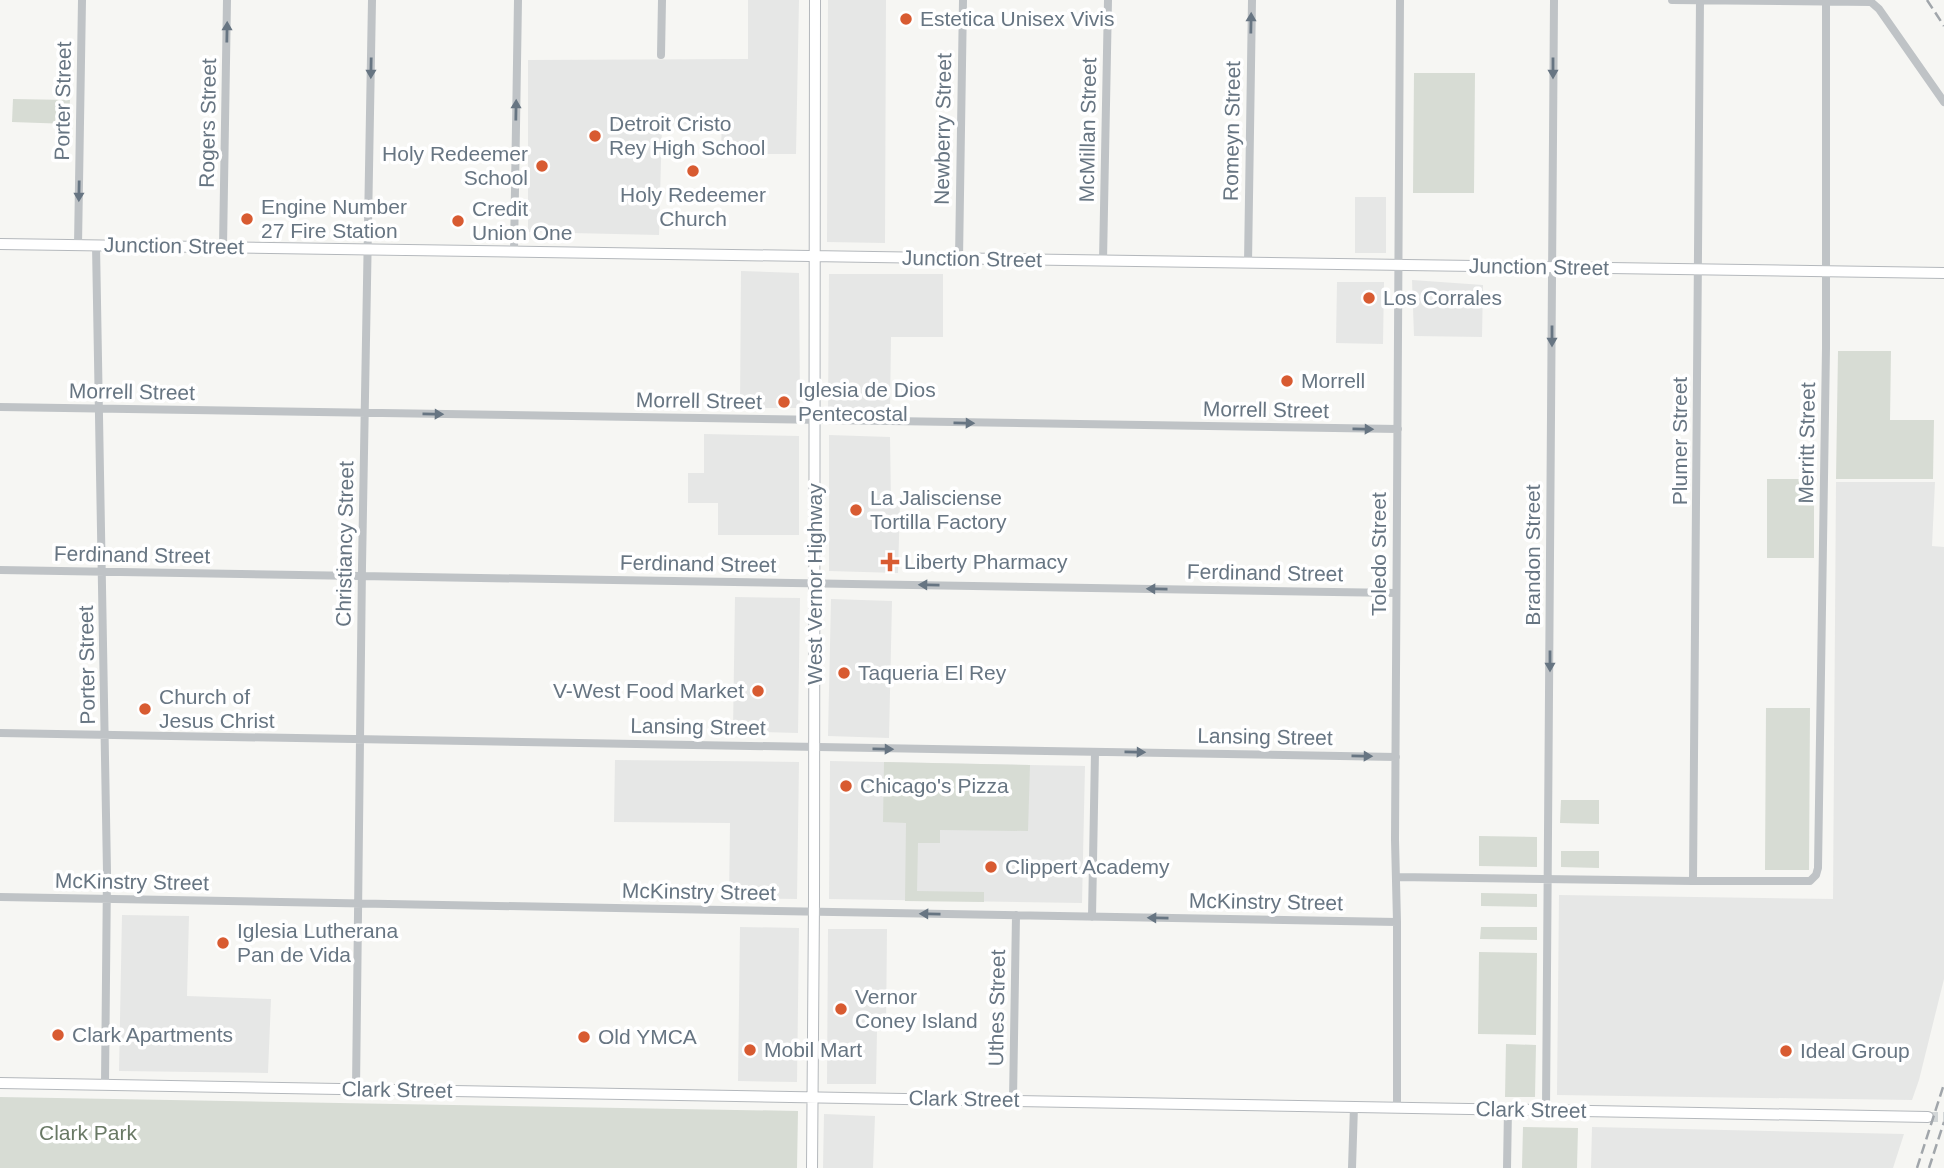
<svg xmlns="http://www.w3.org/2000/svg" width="1944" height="1168" viewBox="0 0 1944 1168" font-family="Helvetica,sans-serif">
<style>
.built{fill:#e6e7e6}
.green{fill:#d7dcd4}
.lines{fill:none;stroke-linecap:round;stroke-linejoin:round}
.secondary-tunnel{stroke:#d2d6d7;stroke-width:10;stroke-dasharray:10 5;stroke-linecap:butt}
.secondary-casing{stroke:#b4b8bc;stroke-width:12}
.street{stroke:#bfc3c6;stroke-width:8}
.secondary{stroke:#fff;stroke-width:10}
.rail{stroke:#a1a6ab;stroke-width:2.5;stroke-dasharray:10 5;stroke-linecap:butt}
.oneway{fill:#677582}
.poi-dot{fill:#d85b31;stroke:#fff;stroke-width:2.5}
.labels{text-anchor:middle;stroke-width:7;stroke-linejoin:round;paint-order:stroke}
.poi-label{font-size:21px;fill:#677582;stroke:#fff;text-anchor:start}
.street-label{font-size:21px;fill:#677582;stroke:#fff}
.park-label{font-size:21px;fill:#697965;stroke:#fff}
</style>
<rect width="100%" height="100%" fill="#f6f6f3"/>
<!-- built -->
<path class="built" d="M748 0H799L796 154H723L724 147 721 146 722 125 662 124 659 235 528 232V60L748 59Z
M828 0H886L885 243 827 242Z
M1355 197H1386V253H1355Z
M741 271 799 273 800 408H740Z
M829 274H943V337H891L890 412 828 411Z
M1412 280 1483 285 1482 337 1414 336Z
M1337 282H1384L1383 344 1336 343Z
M704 434 799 436V535H718V503H688V473H704Z
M829 435 890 437 891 503 900 504 898 573 829 571Z
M1836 482H1935L1932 546 1944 547V979L1919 1080 1912 1100 1557 1095 1559 895 1833 899Z
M735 597 800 598 798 733 733 731Z
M831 599 892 601 889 738 828 736Z
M615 760 799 762 797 899 729 898 730 823 614 822Z
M830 761 1085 766 1082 903 829 899Z
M122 915 189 916 187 996 271 999 268 1073 119 1071Z
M740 927 799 928 797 1082 738 1081Z
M828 929H887L886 1031H877L876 1084H827Z
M824 1114 875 1116 873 1168H823Z
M1592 1127 1681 1129 1904 1134 1893 1168H1591Z"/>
<!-- green -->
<path class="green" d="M1414 73H1475L1474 193H1413Z
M13 99 70 100 69 124 12 122Z
M1838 351H1891L1890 420H1934L1933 479H1836Z
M1767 479H1814V558H1767Z
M1766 708H1810L1809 870H1765Z
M884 762 1030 765 1028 831 940 830V843H918L917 891 984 892V902L905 901 906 823 883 822Z
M1561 800H1599V824L1560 823Z
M1479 836 1537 837V867L1479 866Z
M1561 851H1599V868L1561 867Z
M1481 893 1537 894V907L1481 906Z
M1481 927H1537V940L1480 939Z
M1479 952 1537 953 1536 1035 1478 1034Z
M1506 1044 1536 1045 1535 1097H1505Z
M0 1097 798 1111 797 1168H0Z
M1523 1127 1578 1128 1577 1168H1522Z"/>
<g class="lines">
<!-- secondary-tunnel -->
<path class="secondary-tunnel" d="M1928 1117H1944"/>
<defs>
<path id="secondary" d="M0 244 1944 273
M0 1083 1928 1117
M812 1168 814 901 815 0"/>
</defs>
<!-- secondary casing -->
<use href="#secondary" class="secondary-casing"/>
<!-- street -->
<path class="street" d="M1672 0 1871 2 1879 9 1944 102
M661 55 662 0
M78 245 82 0
M96 245 107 872 105 1085
M223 247 227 0
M514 252 518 0
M959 259 963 0
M1103 261 1108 0
M1248 263 1252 0
M0 407 1398 429
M0 570 1396 593
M0 733 1396 757
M1396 877 1693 881H1810L1816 875 1818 868 1826 348V2
M1693 881 1700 0
M0 897 1397 922
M1092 917 1095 752
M356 1089 362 566 372 0
M1013 1100 1016 915
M1397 1107V922L1395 840 1400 0
M1546 1110 1554 0
M1352 1168 1354 1106
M1507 1168 1508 1109"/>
<!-- secondary -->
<use href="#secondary" class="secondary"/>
<!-- rail -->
<path class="rail" d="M1927 0 1944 26
M1917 1168 1944 1084
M1929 1168 1944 1122"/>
</g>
<!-- one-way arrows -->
<defs><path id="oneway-solid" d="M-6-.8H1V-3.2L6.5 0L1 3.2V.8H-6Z" transform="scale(1.75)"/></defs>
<g class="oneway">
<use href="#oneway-solid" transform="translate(1251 23) rotate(-89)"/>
<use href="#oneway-solid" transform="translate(227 32) rotate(-89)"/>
<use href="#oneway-solid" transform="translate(371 68) rotate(91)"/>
<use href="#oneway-solid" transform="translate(1553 68) rotate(90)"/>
<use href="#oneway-solid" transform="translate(516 110) rotate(-89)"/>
<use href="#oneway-solid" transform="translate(79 191) rotate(91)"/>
<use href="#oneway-solid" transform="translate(1552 336) rotate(90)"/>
<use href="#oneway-solid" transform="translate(433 414) rotate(1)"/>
<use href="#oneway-solid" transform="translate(964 423) rotate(1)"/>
<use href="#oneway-solid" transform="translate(1363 429) rotate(1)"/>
<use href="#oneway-solid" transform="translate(929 585) rotate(-179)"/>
<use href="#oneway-solid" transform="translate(1157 589) rotate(-179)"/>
<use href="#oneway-solid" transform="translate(1550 661) rotate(90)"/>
<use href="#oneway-solid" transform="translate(883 749) rotate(1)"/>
<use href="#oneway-solid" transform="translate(1135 752) rotate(1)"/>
<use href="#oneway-solid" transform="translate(1362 756) rotate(1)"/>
<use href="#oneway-solid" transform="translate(930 914) rotate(-179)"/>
<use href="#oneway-solid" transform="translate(1158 918) rotate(-179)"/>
</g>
<!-- markers -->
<g class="poi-dot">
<circle cx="906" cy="19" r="7"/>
<circle cx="595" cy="136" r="7"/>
<circle cx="542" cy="166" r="7"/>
<circle cx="693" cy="171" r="7"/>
<circle cx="247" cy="219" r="7"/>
<circle cx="458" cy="221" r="7"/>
<circle cx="1369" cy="298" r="7"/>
<circle cx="1287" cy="381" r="7"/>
<circle cx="784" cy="402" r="7"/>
<circle cx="856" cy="510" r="7"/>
<path d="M886.5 551.5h7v7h7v7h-7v7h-7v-7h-7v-7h7z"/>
<circle cx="844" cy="673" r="7"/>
<circle cx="758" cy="691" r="7"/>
<circle cx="145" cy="709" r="7"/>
<circle cx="846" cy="786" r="7"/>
<circle cx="991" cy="867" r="7"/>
<circle cx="223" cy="943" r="7"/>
<circle cx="841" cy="1009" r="7"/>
<circle cx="58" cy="1035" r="7"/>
<circle cx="584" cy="1037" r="7"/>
<circle cx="750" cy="1050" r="7"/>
<circle cx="1786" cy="1051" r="7"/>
</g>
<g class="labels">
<!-- poi labels -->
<g class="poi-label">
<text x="920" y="26">Estetica Unisex Vivis</text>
<text x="609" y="131">Detroit Cristo<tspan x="609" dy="24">Rey High School</tspan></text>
<text x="528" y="161" text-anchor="end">Holy Redeemer<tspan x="528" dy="24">School</tspan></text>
<text x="693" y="202" text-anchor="middle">Holy Redeemer<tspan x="693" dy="24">Church</tspan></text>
<text x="261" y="214">Engine Number<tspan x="261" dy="24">27 Fire Station</tspan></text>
<text x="472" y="216">Credit<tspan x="472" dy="24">Union One</tspan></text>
<text x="1383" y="305">Los Corrales</text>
<text x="1301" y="388">Morrell</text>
<text x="798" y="397">Iglesia de Dios<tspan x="798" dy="24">Pentecostal</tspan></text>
<text x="870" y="505">La Jalisciense<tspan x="870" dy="24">Tortilla Factory</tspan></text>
<text x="904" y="569">Liberty Pharmacy</text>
<text x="858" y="680">Taqueria El Rey</text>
<text x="744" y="698" text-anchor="end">V-West Food Market</text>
<text x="159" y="704">Church of<tspan x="159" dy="24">Jesus Christ</tspan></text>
<text x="860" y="793">Chicago's Pizza</text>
<text x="1005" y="874">Clippert Academy</text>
<text x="237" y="938">Iglesia Lutherana<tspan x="237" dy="24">Pan de Vida</tspan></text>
<text x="855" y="1004">Vernor<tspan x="855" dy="24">Coney Island</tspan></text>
<text x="72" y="1042">Clark Apartments</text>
<text x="598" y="1044">Old YMCA</text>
<text x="764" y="1057">Mobil Mart</text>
<text x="1800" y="1058">Ideal Group</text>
</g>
<!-- street labels -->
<g class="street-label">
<text transform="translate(63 101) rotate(-89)" y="7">Porter Street</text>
<text transform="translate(208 123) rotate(-89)" y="7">Rogers Street</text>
<text transform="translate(943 129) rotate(-89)" y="7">Newberry Street</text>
<text transform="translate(1088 130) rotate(-89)" y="7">McMillan Street</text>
<text transform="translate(1232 131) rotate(-89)" y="7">Romeyn Street</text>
<text transform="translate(174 246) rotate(1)" y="7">Junction Street</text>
<text transform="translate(972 259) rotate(1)" y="7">Junction Street</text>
<text transform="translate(1539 267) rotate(1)" y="7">Junction Street</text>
<text transform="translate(132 392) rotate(1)" y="7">Morrell Street</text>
<text transform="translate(699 401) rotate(1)" y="7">Morrell Street</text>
<text transform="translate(1266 410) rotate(1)" y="7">Morrell Street</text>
<text transform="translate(1680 441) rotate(-90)" y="7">Plumer Street</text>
<text transform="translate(1807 443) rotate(-89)" y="7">Merritt Street</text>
<text transform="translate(345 544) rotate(-89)" y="7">Christiancy Street</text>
<text transform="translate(1379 554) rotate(-90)" y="7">Toledo Street</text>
<text transform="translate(132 555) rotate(1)" y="7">Ferdinand Street</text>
<text transform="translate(1533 555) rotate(-90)" y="7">Brandon Street</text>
<text transform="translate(698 564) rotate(1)" y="7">Ferdinand Street</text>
<text transform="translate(1265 573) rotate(1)" y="7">Ferdinand Street</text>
<text transform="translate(815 584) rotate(-90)" y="7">West Vernor Highway</text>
<text transform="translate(87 665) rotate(-91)" y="7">Porter Street</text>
<text transform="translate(698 727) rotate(1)" y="7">Lansing Street</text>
<text transform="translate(1265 737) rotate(1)" y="7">Lansing Street</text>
<text transform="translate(132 882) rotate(1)" y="7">McKinstry Street</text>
<text transform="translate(699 892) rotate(1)" y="7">McKinstry Street</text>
<text transform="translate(1266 902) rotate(1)" y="7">McKinstry Street</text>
<text transform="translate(997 1008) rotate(-89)" y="7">Uthes Street</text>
<text transform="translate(397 1090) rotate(1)" y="7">Clark Street</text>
<text transform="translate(964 1099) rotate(1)" y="7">Clark Street</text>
<text transform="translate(1531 1110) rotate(1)" y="7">Clark Street</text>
</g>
<!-- park labels -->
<g class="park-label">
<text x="88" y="1140">Clark Park</text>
</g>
</g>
</svg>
